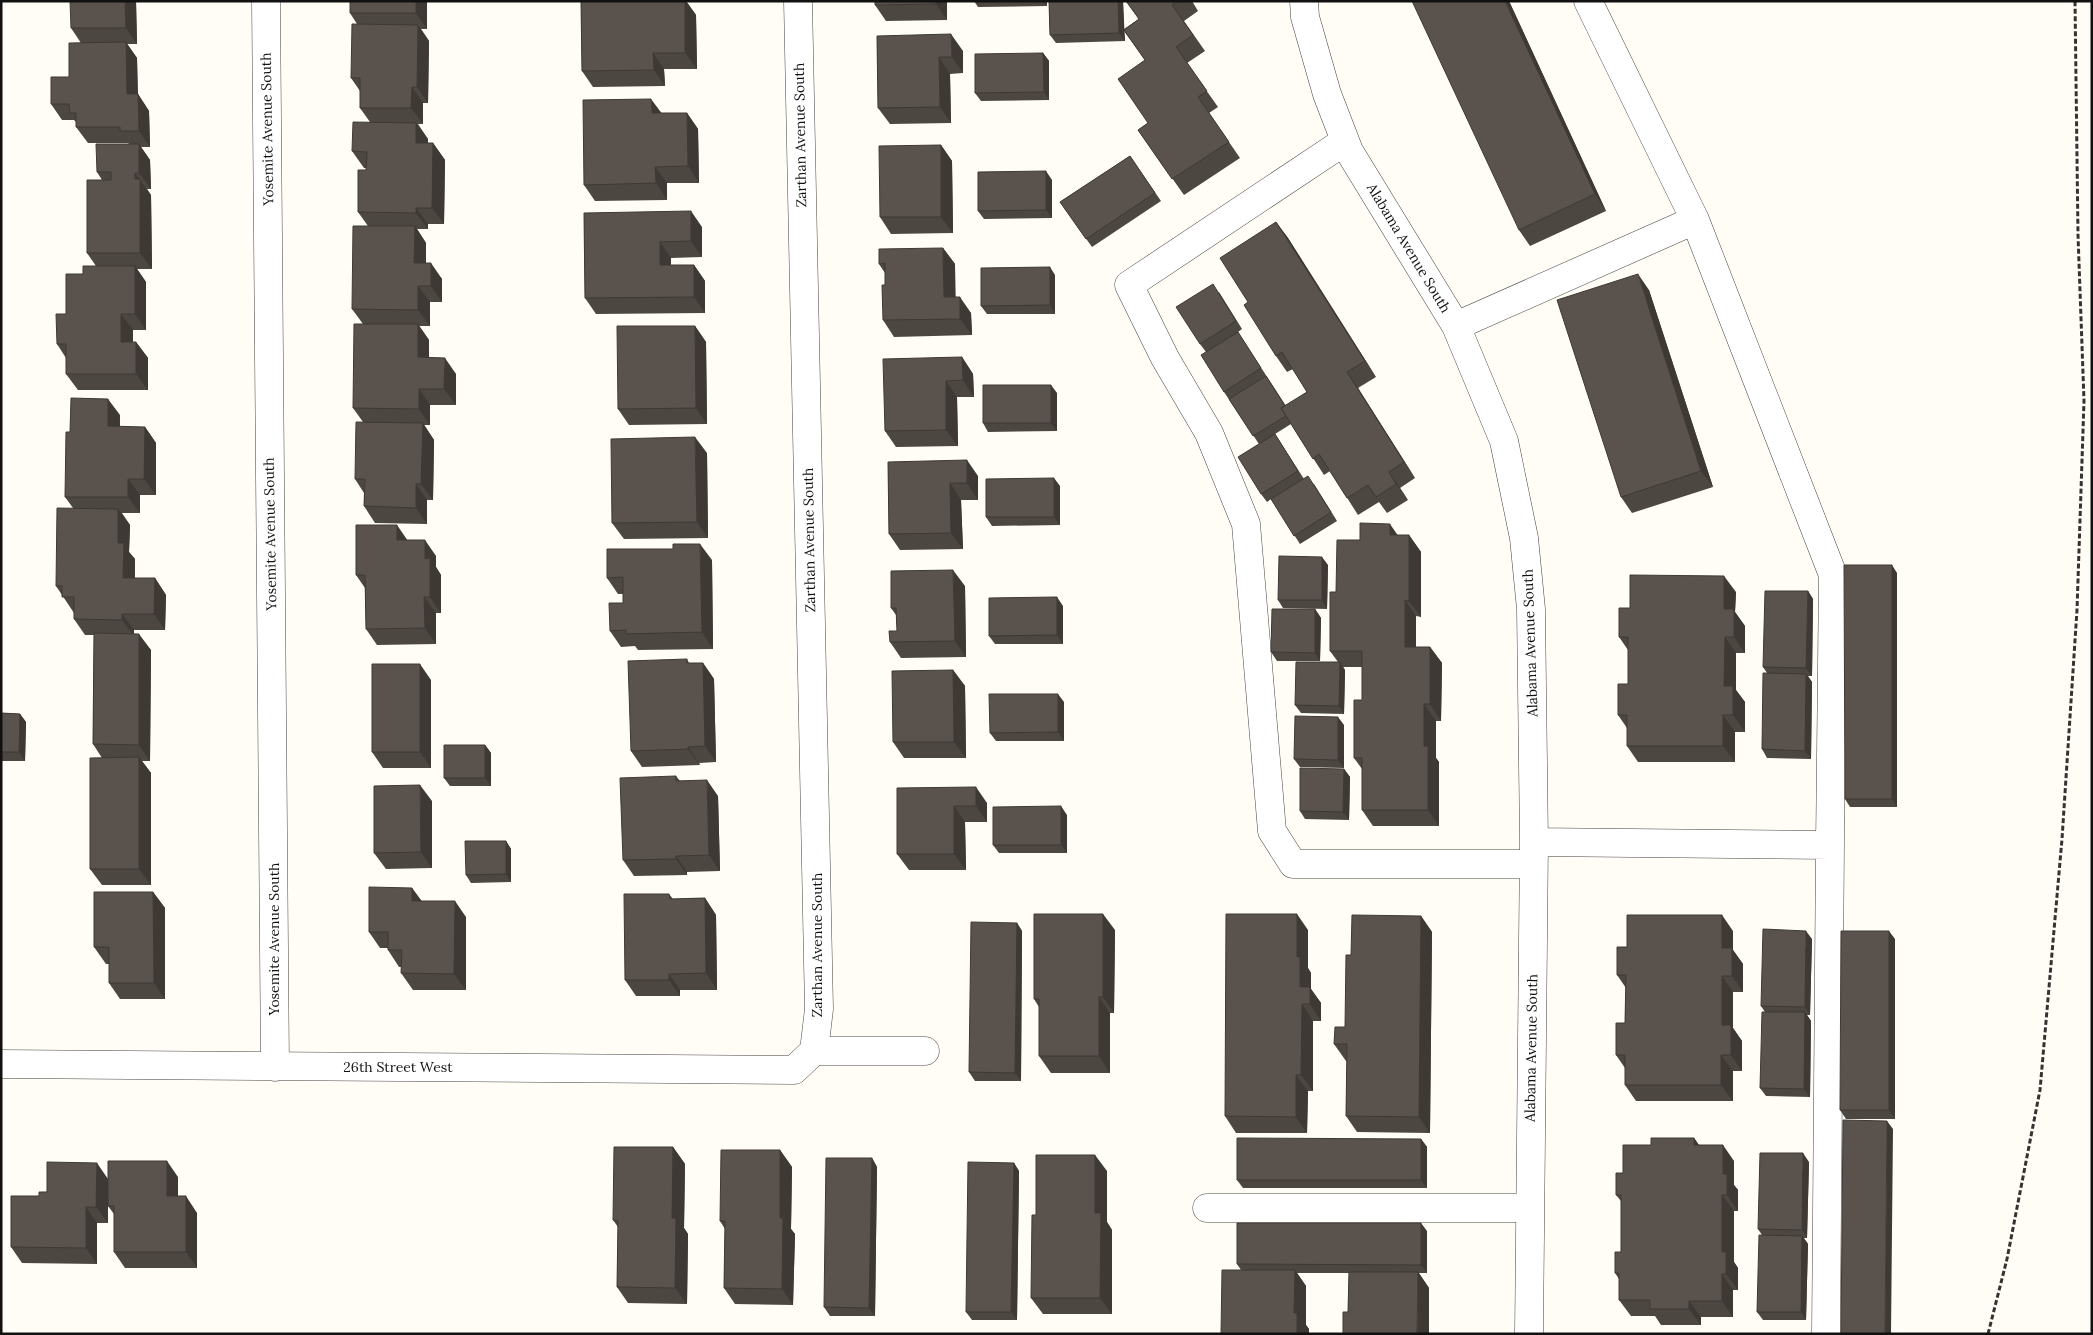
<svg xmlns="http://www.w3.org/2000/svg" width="2093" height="1335" viewBox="0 0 2093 1335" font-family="Lora,serif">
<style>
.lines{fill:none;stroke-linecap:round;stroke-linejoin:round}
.minor-casing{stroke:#444;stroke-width:29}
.path{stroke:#333;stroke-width:3;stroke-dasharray:5 2.5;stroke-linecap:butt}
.minor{stroke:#fff;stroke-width:28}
.wall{fill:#4d4742}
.shaded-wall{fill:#3f3936}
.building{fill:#5a524d;stroke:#3f3936}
.labels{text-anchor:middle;stroke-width:5;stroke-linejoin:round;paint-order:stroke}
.street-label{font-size:14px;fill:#111;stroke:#fff}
</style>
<rect width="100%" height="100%" fill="#fffdf5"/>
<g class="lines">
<defs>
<path id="minor" d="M266 1 275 1067
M1304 1 1305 17 1327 94 1349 151 1456 326 1504 441 1524 538 1531 609 1534 842 1529 1334
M1588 1 1695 220 1833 575 1830 845
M1345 141 1129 285 1165 358 1209 433 1246 524 1272 831 1293 864H1533
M1456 326 1695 220
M1534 842 1830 845 1826 1334
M814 1051H925
M1 1064 794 1070 814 1051 819 1009 798 1
M1207 1208H1529"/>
</defs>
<!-- minor casing -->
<use href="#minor" class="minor-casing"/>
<!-- path -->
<path class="path" d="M1988 1334 2007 1259 2040 1090 2062 839 2077 610 2084 401 2078 235 2075 1"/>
<!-- minor -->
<use href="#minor" class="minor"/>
</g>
<!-- wall -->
<path class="wall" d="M136 1 137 44H127L137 58 138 94 149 111 150 147H141L150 160 151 189H147L151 195 152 269H137L146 282V330H133V342H136L148 358V390H78L66 374V358L57 344 66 314 83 274 96 266 87 253 102 180 97 172 129 144 128 143H88L76 127V122L74 120H62L51 104 69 77 81 43 71 28Z
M427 1V29H421L429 41 428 103H423V124H418L428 139V143H433L445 160 444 224H428V229H417L426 243V263L442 279V302H430V326H419L429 340V358L456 374V405H430V425H424L434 440 433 500H427V524L375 523 364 506V493L355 479 363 422 353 408 363 324 352 309 368 226 358 212 366 168H364L352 151 370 122 360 108V91L351 78 357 24 350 13Z
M581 1H686L696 15 697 69H664L665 86 593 87 582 71Z
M875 1H947V20L886 21 875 5Z
M974 1H1047V6L978 7Z
M1049 1H1123L1124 29 1139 19 1126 1H1192L1198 11 1184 21 1205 51 1187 63 1218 107 1209 113 1240 158 1184 195 1138 130 1148 123 1145 60 1124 31 1125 41 1056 43 1050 35Z
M1509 1 1606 211 1530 246 1519 230Z
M877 36 963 51V73L950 74 951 123 890 124 878 108Z
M1043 53 1049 61V100L981 101 975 93Z
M661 113H687L698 129 699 183H667V200L595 201 584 185Z
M941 145 952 161 953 233 891 234 880 217Z
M1130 156 1161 201 1092 247 1060 202Z
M1052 180V218L984 219 978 211Z
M584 213 702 227V257L671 258V265H694L705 281V313L596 314 585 298Z
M1276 222 1288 238 1376 377 1358 388 1415 478 1400 488 1408 500 1387 513 1379 502 1358 515 1330 471 1324 475 1291 424 1275 434 1304 479 1314 484 1337 521 1300 544 1271 499 1267 502 1261 494 1259 444 1224 392 1206 352 1200 344 1219 292 1242 329 1238 332 1286 406 1307 392 1293 369 1287 372 1276 356 1248 302Z
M943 248 955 264V297L971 313 972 335 894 337 883 320 885 285V273L879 264Z
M1055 275V314H987L981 306Z
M1649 290 1713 487 1632 513 1621 497Z
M695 326 706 342 707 424 629 425 618 409Z
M962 357 973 374 974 397H957L958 446 896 447 885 431Z
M1057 393V431L988 432 983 423Z
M120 415V427H145L156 443V495H140V513H122L130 525 129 552 135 559V578H155L166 595 165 630H134V634L151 650 150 761H142L151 773V885H102L90 869 102 758 93 744 94 635H85L74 619V613L56 586 73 508 65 497 70 432Z
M707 453 708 538 624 539 612 523Z
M888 462 978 476V500H961L963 549 900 550 889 534Z
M1060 486V525L992 526 986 517Z
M1398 535H1409L1421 552V617L1416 616V647H1430L1442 663 1441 721H1436V758L1439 762V826H1373L1362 810V769L1354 758 1362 700V667H1343L1345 670 1344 714 1301 713 1295 705 1338 662 1330 651 1336 592 1360 540Z
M408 540 436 556V567L441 575V613H436V644L377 645 366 629 365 588 356 575Z
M712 560 713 649 638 650 635 646 621 647 610 631 623 603V594H618L607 578Z
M1328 565 1327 609 1283 608 1278 600Z
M1897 573V807H1850L1845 799Z
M965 586 966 657 901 658 890 642 897 631 896 615 891 608Z
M1808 591 1813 599 1812 676H1808L1812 682 1811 759 1767 758 1762 749 1767 673 1763 667Z
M1736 592 1735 612 1745 626V653H1736V690L1745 702V732H1735V762H1638L1627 746V728L1618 715 1628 684V650L1619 637 1630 608Z
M1063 606V644H995L989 636Z
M1315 609 1321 618 1320 661H1277L1271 652Z
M687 659 689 663H703L714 679 716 762 699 763 700 765 642 767 631 751Z
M953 670 965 686 966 758H904L893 742Z
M431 680V768H383L372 752Z
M1064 702V741H996L990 733Z
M1 713 20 714 26 722 25 761H1Z
M1344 725V768L1300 767 1294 759Z
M485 745 491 753V786H450L444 778Z
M1344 769 1350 777 1349 820 1305 819 1300 811Z
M676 776 680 781 718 796 720 871 687 872V875L634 876 623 860Z
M897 788 987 803V822H965L966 870H909L897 854Z
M432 801V868L386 869 374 853Z
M1067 815V853H999L993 845Z
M506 841 511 849V882L471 883 466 875Z
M412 888 421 901 466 917V990H413L401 973 402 967H399L388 950V948H380L369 932Z
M153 892 165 908V999H120L109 983V964H106L94 947Z
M669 894 673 899 705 898 716 915 717 990H680V996H636L625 980Z
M1421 916 1432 932 1430 1133 1357 1132 1346 1116 1347 1061H1346L1334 1044 1345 1027 1351 955Z
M1017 923 1022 931 1021 1081H975L969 1072Z
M1115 930 1114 1013H1110V1073H1051L1039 1056V1007L1034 999Z
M1308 930V968L1311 973V989L1321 1003V1021H1313V1091H1308L1307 1133H1236L1225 1116Z
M1733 931V950L1743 964V992H1733V1028L1742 1041V1071H1733V1101H1636L1625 1085V1068L1616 1055 1625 1023 1626 988 1617 975 1627 947Z
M1812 939 1810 1015H1807L1811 1021 1810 1097 1766 1096 1760 1088 1765 1012 1761 1006Z
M1895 939V1119H1846L1840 1110Z
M1694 1138 1699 1145 1734 1161V1185L1738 1190V1211H1734V1262L1738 1268V1290H1733V1317H1701V1325H1661L1655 1316H1631L1619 1300V1279L1615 1273 1621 1252V1201L1616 1195 1623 1173 1651 1145Z
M1421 1139 1427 1147V1188H1243L1237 1180Z
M673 1147 685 1164 684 1228 688 1234 687 1304 628 1303 617 1287 618 1227 613 1220Z
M780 1150 792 1167 791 1229 795 1234 793 1305 735 1304 724 1288 725 1229 720 1221Z
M872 1158 877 1167 875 1316H830L824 1307Z
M1809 1162 1807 1238H1804L1808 1244 1806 1320H1763L1757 1312 1762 1235 1758 1229Z
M97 1163 108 1223H97V1264L22 1263 11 1247 39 1196Z
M1014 1163 1019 1171 1017 1320H972L966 1312Z
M1107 1171V1222L1112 1230V1314H1043L1031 1298 1036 1215Z
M178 1177V1196L197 1213V1268H125L114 1252V1214L108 1206Z
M1427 1231V1273H1419L1429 1288 1348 1312 1349 1273H1297L1306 1286V1325L1309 1329V1334L1241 1270 1237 1264Z"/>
<!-- shaded-wall -->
<path class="shaded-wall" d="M125 1H136L137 44 126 28Z
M416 1H427V29L416 13Z
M685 1H686L696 15 697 69 685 53Z
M936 1H947V20L936 4Z
M1043 1H1047V6Z
M1118 1H1123L1125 41 1119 33Z
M1505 1H1509L1606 211 1595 194Z
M418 25 429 41 428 103 417 87Z
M951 34 963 51V73L952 57Z
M126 42 137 58 138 111 127 94Z
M653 53 664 69 665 86 654 70Z
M1043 53 1049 61V100L1044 92Z
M939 57 950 74 951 123 940 107Z
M412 87 423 103V124L411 108Z
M138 94 149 111 150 147 139 131Z
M651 99 663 115 652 113Z
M687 113 698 129 699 183 688 166Z
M416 123 428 139 427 159 416 143Z
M433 143 445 160 444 224 432 208Z
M139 144 150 160 151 189 139 173Z
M941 145 952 161 953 233 941 217Z
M655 167 667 183V200L656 183Z
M1046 171 1052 180V218L1046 210Z
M135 173 151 195 152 269 140 253Z
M416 208 428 224V229L416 213Z
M691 211 702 227V257L691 241Z
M1276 222 1288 238 1376 377 1365 361Z
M415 226 426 243V279L414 263Z
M660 242 671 258V281L660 265Z
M943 248 955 264 956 313 944 297Z
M431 263 442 279V302L431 286Z
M694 265 705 281V313L694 297Z
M135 266 146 282V330L135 314Z
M1050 267 1055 275V314L1050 305Z
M1638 274 1649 290 1713 487 1701 471Z
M418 286 430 302V326L418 310Z
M960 297 971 313 972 335 960 319Z
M121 314 133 330V358L121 342Z
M418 324 429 340V373L418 357Z
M695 326 706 342 707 424 696 408Z
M136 342 148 358V390L136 374Z
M962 357 973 374 974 397 963 380Z
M445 358 456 374V405L444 389Z
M1347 372 1358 388 1415 478 1404 462Z
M946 381 957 397 958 446 946 430Z
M1051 385 1057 393V431L1051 423Z
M419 389 430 405V425L419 409Z
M108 399 120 415 119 443 108 426Z
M423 423 434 440 433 500 421 484Z
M145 427 156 443V495L144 479Z
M695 437 707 453 708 538 697 522Z
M967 460 978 476V500L967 483Z
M1389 472 1400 488 1408 500 1396 484Z
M1054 478 1060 486V525L1054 517Z
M128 479 140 495V513L128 497Z
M950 483 961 500 963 549 951 533Z
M416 484 427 500V524L416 508Z
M118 509 130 525 129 552 135 559 134 594 123 578 118 543Z
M1390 524 1401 540 1390 535Z
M397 525 408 541 397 540Z
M1409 535 1421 552V617L1409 601Z
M425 540 436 556V567L441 575V613L430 597 425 559Z
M700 544 712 560 713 649 702 632Z
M1322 557 1328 565 1327 609 1322 600Z
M1892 565 1897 573V807L1892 799Z
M953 570 965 586 966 657 955 641Z
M1724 576 1736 592 1735 612 1745 626V653L1734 637 1724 609Z
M155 578 166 595 165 630 154 614Z
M1808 591 1813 599 1812 676 1806 668Z
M424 597 436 613V644L425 628Z
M1057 597 1063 606V644L1057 635Z
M1405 600 1416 616V663L1405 647Z
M1315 609 1321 618 1320 661 1315 653Z
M122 614 134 630V636L122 620Z
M139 634 151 650 150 761 139 745Z
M1725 637 1736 653V690L1745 702V732L1733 715 1724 686Z
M1430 647 1442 663 1441 721 1430 704Z
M1340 662 1345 670 1344 714 1339 706Z
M703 663 714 679 716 762 705 746Z
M420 664 431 680V768L420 752Z
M953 670 965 686 966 758 954 742Z
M1806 674 1812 682 1811 759 1805 751Z
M1058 694 1064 702V741L1058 732Z
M1424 704 1436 721V758L1439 762V826L1428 810 1424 746Z
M20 714 26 722 25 761 19 752Z
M1723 715 1735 732V762L1723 746Z
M1338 717 1344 725V768L1338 760Z
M485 745 491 753V786L485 778Z
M688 747 699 763 700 765 688 749Z
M139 757 151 773V885L139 869Z
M1344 769 1350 777 1349 820 1343 812Z
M707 780 718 796 720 871 709 855Z
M420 785 432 801V868L421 852Z
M976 787 987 803V822L976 806Z
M954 806 965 822 966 870 954 854Z
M1061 806 1067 815V853L1061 845Z
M506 841 511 849V882L506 874Z
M676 856 687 872V875L676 859Z
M412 888 424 904 412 901Z
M153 892 165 908V999L154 983Z
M705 898 716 915 717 990 706 973Z
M455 901 466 917V990L454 974Z
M1103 914 1115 930 1114 1013 1103 997Z
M1297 914 1308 930V968L1311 973V989L1321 1003V1021L1310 1004 1300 987 1297 957Z
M1722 915 1733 931V950L1743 964V992L1732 976 1722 948Z
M1421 916 1432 932 1430 1133 1419 1117Z
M1017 923 1022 931 1021 1081 1015 1073Z
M1806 931 1812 939 1810 1015 1805 1007Z
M1889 931 1895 939V1119L1889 1110Z
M669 974 680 990V996L669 980Z
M1722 976 1733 992V1028L1742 1041V1071L1731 1055 1722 1025Z
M1099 997 1110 1013V1073L1099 1056Z
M1302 1004 1313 1021V1091L1301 1075Z
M1805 1012 1811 1021 1810 1097 1804 1089Z
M1721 1055 1733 1071V1101L1721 1085Z
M1296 1075 1308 1091 1307 1133 1296 1117Z
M1887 1121 1893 1129 1891 1334H1885Z
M1694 1138 1705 1154 1694 1145Z
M1421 1139 1427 1147V1188L1421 1180Z
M1723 1145 1734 1161V1185L1738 1190V1211L1727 1195 1723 1174Z
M673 1147 685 1164 684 1228 688 1234 687 1304 675 1288 672 1218Z
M780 1150 792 1167 791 1229 795 1234 793 1305 782 1289 780 1218Z
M1803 1153 1809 1162 1807 1238 1802 1230Z
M1095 1155 1107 1171V1222L1112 1230V1314L1100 1298 1095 1213Z
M872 1158 877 1167 875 1316 869 1308Z
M167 1161 178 1177V1213L167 1196Z
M97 1163 108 1179V1223L96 1207Z
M1014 1163 1019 1171 1017 1320 1011 1312Z
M1722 1195 1734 1211V1262L1738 1268V1290L1726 1274 1722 1252Z
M186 1196 197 1213V1268L186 1252Z
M86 1207 97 1223V1264L86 1248Z
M1421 1223 1427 1231V1273L1421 1265Z
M1802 1236 1808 1244 1806 1320 1801 1312Z
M1295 1270 1306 1286V1325L1309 1329V1334H1297L1294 1313Z
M1418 1272 1429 1288V1334H1417Z
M1722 1274 1733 1290V1317L1722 1301Z
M1689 1301 1701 1317V1325L1689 1309Z"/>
<!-- building -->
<path class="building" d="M70 1H125L126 28H71Z
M350 1H416V13H350Z
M581 1H685V53H653L654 70 582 71Z
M875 1H936V4L875 5Z
M1049 1H1118L1119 33 1050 35Z
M1126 1H1178L1172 5 1193 35 1176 47 1207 91 1198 97 1229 142 1172 179 1138 130 1148 123 1118 79 1145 60 1124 30 1139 19Z
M1412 1H1505L1595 194 1519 230Z
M352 24 418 25 417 87H412L411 108H360V78H351Z
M951 34 952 57H939L940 107 878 108 877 36Z
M126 42 127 94H138L139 131H120V127H76V113H70L69 104H51V77H69V43Z
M1043 53 1044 92 975 93V54Z
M651 99 652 113H687L688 166 655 167 656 183 584 185 583 100Z
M353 122 416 123V143H433L432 208H416V213L358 212V170H366L367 152 352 151Z
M96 144H139V173H135V179H140V253H87V180H111V172H97Z
M941 145V217H880L879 146Z
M1130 156 1155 193 1086 239 1060 202Z
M1046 171V210L978 211V172Z
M691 211V241L660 242V265H694V297L585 298 584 213Z
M1276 222 1365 361 1347 372 1404 462 1389 472 1396 484 1376 497 1368 485 1347 498 1319 454 1313 459 1281 408 1307 392 1282 352 1276 356 1244 305 1248 302 1220 258Z
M353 226H415L414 263H431V286H418V310L352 309Z
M943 248 944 297H960V319L883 320 882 285H885V263L879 264V249Z
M83 266H135V314H121V342H136V374H66V344H57L56 314H66V274H83Z
M1050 267V305L981 306V268Z
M1638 274 1701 471 1621 497 1557 300Z
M1213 284 1236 321 1200 344 1176 307Z
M354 324H418V357L445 358 444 389H419V409L353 408Z
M617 326H695L696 408 618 409Z
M1238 332 1261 368 1224 392 1201 355Z
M962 357 963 380 946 381V430L885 431 883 359Z
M1266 376 1285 406 1281 408 1286 416 1253 436 1229 399Z
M983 385H1051V423H983Z
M71 398 108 399V426L145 427 144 479H128V497H65L66 432H70Z
M356 422 423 423 421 484H416V508L364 506 365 479H355Z
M1275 434 1298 471 1261 494 1238 457Z
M695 437 697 522 612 523 611 439Z
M967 460V483H950L951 533 889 534 888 462Z
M1308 476 1331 512 1294 536 1271 499Z
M1054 478V517H986V479Z
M57 508 118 509V543H124L123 578H155L154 614H122V620L74 619V597H62V586H56Z
M1360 523 1390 524V535H1409V601L1405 600V647H1430V704H1424V746H1428V810H1362V758H1354V700H1362V651H1330V592H1336L1337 540H1360Z
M356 525H397V540H425V559L430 558V597H424L425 628 366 629 365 575H356Z
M673 544H700L702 632 626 634V630L610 631 609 603H623V577L607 578V549H673Z
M1279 556 1322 557V600H1278Z
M1844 565H1892V799H1845Z
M953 570 955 641 890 642 889 631H897L896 608H891V571Z
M1630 575 1724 576V609H1734V637H1725L1724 686H1733V715H1723V746H1627V715H1618V684H1628V637H1619V608H1630Z
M1765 591H1808L1806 668 1763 667Z
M1057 597V635L989 636V598Z
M1272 609H1315V653L1271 652Z
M94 633 139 634V745L93 744Z
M687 659V663H703L705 746 688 747V749L631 751 628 661Z
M1296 662H1340L1339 706 1295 705Z
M372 664H420V752H372Z
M953 670 954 742H893L892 671Z
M1763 673 1806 674 1805 751 1762 749Z
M989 694H1058V732L990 733Z
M1 713 20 714 19 752H1Z
M1295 716 1338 717V760L1294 759Z
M444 745H485V778H444Z
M139 757V869H90V758Z
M1300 768 1344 769 1343 812 1300 811Z
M676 776V781L707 780 709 855 676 856V859L623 860 620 778Z
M420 785 421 852 374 853V786Z
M976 787V806H954V854H897V788Z
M1061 806V845H993V807Z
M465 841H506V874L466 875Z
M369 887 412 888V901H455L454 974 401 973 402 950H388V932H369Z
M94 892H153L154 983H109V947H94Z
M624 894H669L670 899 705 898 706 973 669 974V980H625Z
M1034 914H1103V997H1099V1056H1039V999H1034Z
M1226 914H1297V957H1300V987H1310V1004H1302L1301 1075H1296V1117L1225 1116Z
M1352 915 1421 916 1419 1117 1346 1116 1347 1044H1334L1335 1027H1345L1346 955H1351Z
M1627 915H1722V948H1732V976H1722V1025H1731V1055H1721V1085H1625V1055H1616V1023H1625L1626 975H1617V947H1627Z
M971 922 1017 923 1015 1073 969 1072Z
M1763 929 1806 931 1805 1007 1761 1006Z
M1841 931H1889V1110H1840Z
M1762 1012H1805L1804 1089 1760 1088Z
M1843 1120 1887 1121 1885 1334H1841Z
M1237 1138 1421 1139V1180H1237Z
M1651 1138H1694V1145H1723V1174H1727V1195H1722V1252H1726V1274H1722V1301H1689V1309H1650V1300H1619V1273H1615V1252H1621V1195H1616V1173H1623V1145H1651Z
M614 1147H673L672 1218H676L675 1288 617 1287 618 1221 613 1220Z
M721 1150H780V1218H783L782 1289 724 1288 725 1221H720Z
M1760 1153H1803L1802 1230 1758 1229Z
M1036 1155H1095V1213H1101L1100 1298H1031L1032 1215H1036Z
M826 1158H872L869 1308 824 1307Z
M108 1161H167V1196H186V1252H114V1206H108Z
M47 1162 97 1163 96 1207H86V1248L11 1247V1196H39V1192H47Z
M968 1162 1014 1163 1011 1312H966Z
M1237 1223H1421V1265L1237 1264Z
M1759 1235 1802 1236 1801 1312H1757Z
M1222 1270H1295L1294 1313H1297V1334H1221Z
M1349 1272H1418L1417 1334H1343V1312H1348Z"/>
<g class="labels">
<!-- street labels -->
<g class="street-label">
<text transform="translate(267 129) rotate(-91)" y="5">Yosemite Avenue South</text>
<text transform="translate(800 135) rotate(-91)" y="5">Zarthan Avenue South</text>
<text transform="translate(1409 248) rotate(59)" y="5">Alabama Avenue South</text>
<text transform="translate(270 534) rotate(-91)" y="5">Yosemite Avenue South</text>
<text transform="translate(809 540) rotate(-91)" y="5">Zarthan Avenue South</text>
<text transform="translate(1530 643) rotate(-92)" y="5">Alabama Avenue South</text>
<text transform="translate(274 939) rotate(-90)" y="5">Yosemite Avenue South</text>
<text transform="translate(817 945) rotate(-90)" y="5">Zarthan Avenue South</text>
<text transform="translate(1531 1048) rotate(-89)" y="5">Alabama Avenue South</text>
<text x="398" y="1072">26th Street West</text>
</g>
</g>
<!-- border -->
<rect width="2093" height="1335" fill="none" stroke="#111111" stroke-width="5"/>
</svg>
